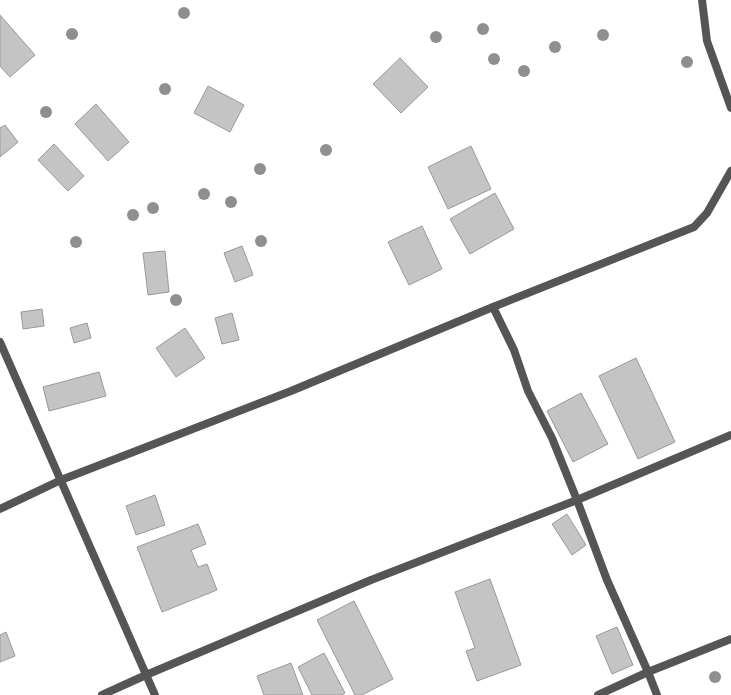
<svg xmlns="http://www.w3.org/2000/svg" width="731" height="695" viewBox="0 0 731 695" font-family="Roboto,sans-serif">
<style>
.building{fill:#c4c4c4;stroke:#999}
.lines{fill:none;stroke-linecap:round;stroke-linejoin:round}
.minor{stroke:#555;stroke-width:8}
.tree{fill:#8f8f8f}
</style>
<rect width="100%" height="100%" fill="#fff"/>
<!-- building -->
<path class="building" d="M0 15 35 55 10 77 0 66Z
M400 58 428 87 401 113 373 84Z
M208 86 244 105 230 132 194 113Z
M96 104 129 142 108 161 75 124Z
M5 125 18 142 0 157V128Z
M54 144 84 176 68 191 38 160Z
M471 146 491 189 448 209 428 167Z
M495 193 514 229 470 254 450 219Z
M422 226 442 269 409 285 388 242Z
M242 246 253 275 235 282 224 253Z
M165 251 169 292 148 295 143 253Z
M42 309 44 326 23 329 21 312Z
M232 313 239 340 222 344 215 318Z
M87 323 91 338 74 343 70 328Z
M185 328 205 358 176 377 156 348Z
M636 358 675 442 638 459 599 376Z
M99 372 106 396 49 411 43 387Z
M581 393 608 444 573 462 547 411Z
M155 495 165 525 136 535 126 506Z
M567 514 586 545 572 555 552 524Z
M198 524 206 544 191 550 198 567 207 564 217 590 162 612 137 547Z
M490 579 521 665 477 681 466 651 475 648 455 592Z
M354 601 393 679 362 695H355L317 620Z
M617 627 633 665 612 674 596 636Z
M6 632 15 656 0 662V635Z
M324 653 345 693 342 695H312L298 667Z
M291 663 303 695H264L257 676Z"/>
<g class="lines">
<!-- minor -->
<path class="minor" d="M702 0 707 41 731 108
M493 307 514 350 528 391 552 438 577 500 607 580 648 672 657 695
M0 342 155 695
M0 509 61 480 291 391 493 307 694 227 707 213 731 171
M102 695 146 675 371 580 577 500 731 435
M598 695 648 672 731 639"/>
</g>
<!-- trees -->
<g class="tree">
<circle cx="184" cy="13" r="6"/>
<circle cx="483" cy="29" r="6"/>
<circle cx="72" cy="34" r="6"/>
<circle cx="603" cy="35" r="6"/>
<circle cx="436" cy="37" r="6"/>
<circle cx="555" cy="47" r="6"/>
<circle cx="494" cy="59" r="6"/>
<circle cx="687" cy="62" r="6"/>
<circle cx="524" cy="71" r="6"/>
<circle cx="165" cy="89" r="6"/>
<circle cx="46" cy="112" r="6"/>
<circle cx="326" cy="150" r="6"/>
<circle cx="260" cy="169" r="6"/>
<circle cx="204" cy="194" r="6"/>
<circle cx="231" cy="202" r="6"/>
<circle cx="153" cy="208" r="6"/>
<circle cx="133" cy="215" r="6"/>
<circle cx="261" cy="241" r="6"/>
<circle cx="76" cy="242" r="6"/>
<circle cx="176" cy="300" r="6"/>
<circle cx="715" cy="677" r="6"/>
</g>
</svg>
